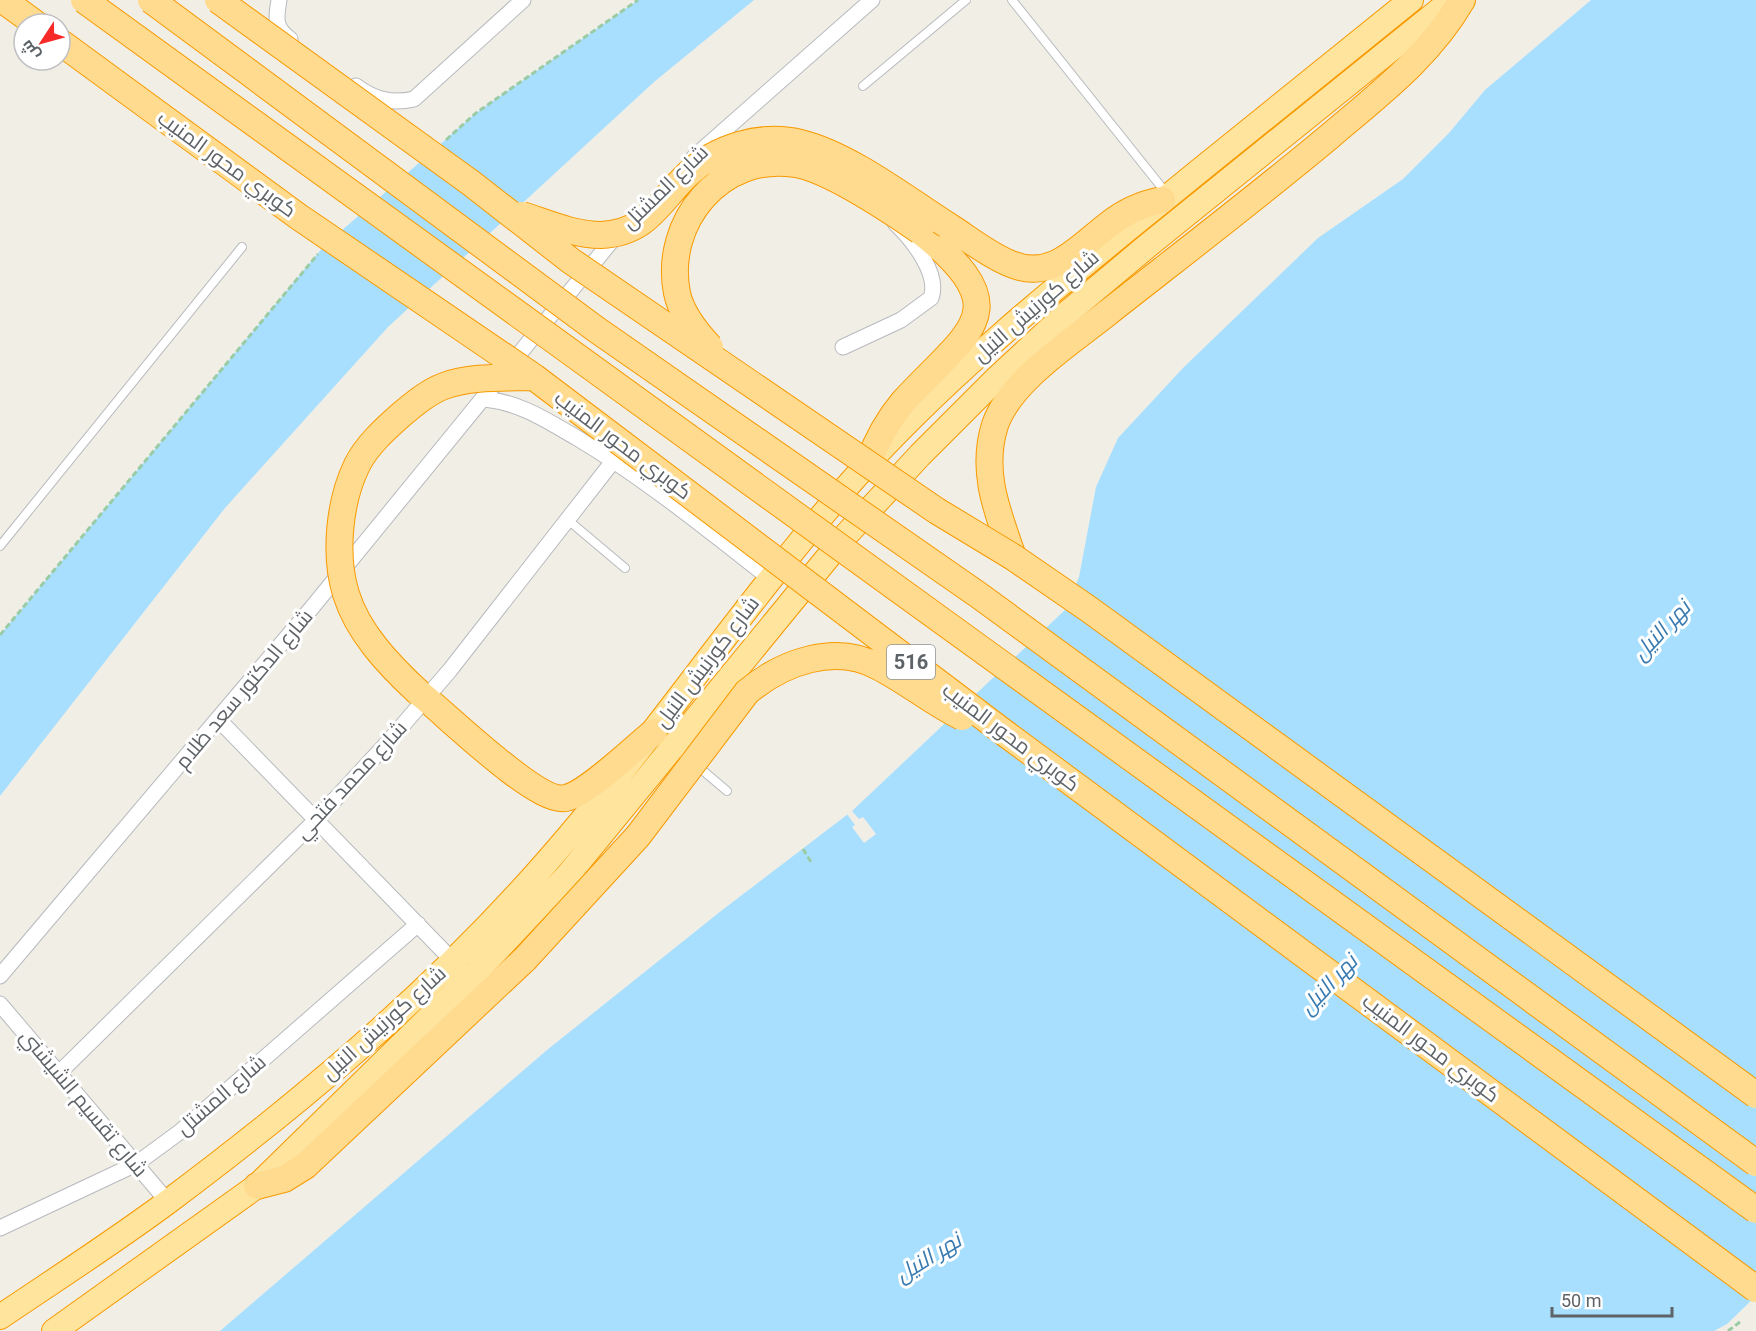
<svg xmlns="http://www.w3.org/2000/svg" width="1756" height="1331" viewBox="0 0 1756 1331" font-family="Roboto,Cairo,sans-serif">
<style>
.water{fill:#a8dfff}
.pier{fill:#f1eee6}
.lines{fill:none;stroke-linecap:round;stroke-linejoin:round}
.service-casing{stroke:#b7babe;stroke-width:10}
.minor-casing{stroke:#b7babe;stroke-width:17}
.trunk-casing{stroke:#f79a00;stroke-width:26}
.motorway-casing{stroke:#f79a00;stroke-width:28}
.path{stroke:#99cca5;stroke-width:3;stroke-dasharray:6 3;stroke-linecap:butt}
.service{stroke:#fff;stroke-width:8}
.minor{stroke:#fff;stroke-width:15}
.trunk{stroke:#ffe49e;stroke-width:24}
.motorway{stroke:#ffdb8f;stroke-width:26}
.motorway-bridge-casing{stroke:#f79a00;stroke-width:28;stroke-linecap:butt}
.motorway-bridge{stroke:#ffdb8f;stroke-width:26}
.labels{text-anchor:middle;stroke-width:6;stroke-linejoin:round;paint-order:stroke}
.shield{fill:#fff;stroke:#8e9295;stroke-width:1.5}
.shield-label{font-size:20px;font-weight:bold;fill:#5e6368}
.street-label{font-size:21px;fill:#5e6368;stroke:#fff}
.water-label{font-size:22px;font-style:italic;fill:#397bb1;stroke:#fff}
</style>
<rect width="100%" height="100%" fill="#f1eee6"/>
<!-- water -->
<path class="water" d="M638 0H754L654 82 388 327 225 508 0 796V635L324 246 476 113Z
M1591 0H1756V1296L1727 1324 1714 1331H220L547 1050 721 911 852 811 1066 609 1079 577 1096 487 1118 438 1183 368 1318 238 1403 179 1449 133 1485 90Z"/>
<!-- pier -->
<path class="pier" d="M852 811 859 819 863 817 876 834 864 843 852 827 855 825 847 814Z"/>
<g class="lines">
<defs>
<path id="service" d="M1012 0 1167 194
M863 86 966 0
M568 520 625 568
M0 546 242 247
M675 747 727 791"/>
<path id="minor" d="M279 0C276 18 274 28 290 39
M356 86C375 100 392 104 414 99L523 0
M694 157 872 0
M843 347 901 320 931 298C940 274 912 239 895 223
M485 399C521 403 546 420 577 438 646 479 708 530 771 579
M218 719 453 961
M0 976 310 610 618 233
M0 1004 168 1202
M59 1073 316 820 390 740 450 670 614 460
M0 1228 136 1164 181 1131 418 924"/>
<path id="trunk" d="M0 1317C56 1279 114 1242 169 1201 296 1106 419 1003 526 885 649 750 747 595 870 461 959 365 1060 284 1161 202 1244 134 1328 67 1411 0
M54 1331 257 1186 478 970 568 875 847 534 920 455 997 378 1066 314 1146 247 1452 0"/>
<path id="motorway" d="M3 0 36 24
M947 225C968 238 988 255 1011 264 1052 281 1078 248 1108 225 1124 212 1142 204 1162 200
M869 462C877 440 888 420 903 402 969 330 1021 311 920 231
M1013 557C998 513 980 472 995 425 1010 381 1071 342 1106 314 1181 255 1257 197 1330 136 1379 94 1429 57 1462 0
M418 692C444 712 537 805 566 798 588 793 634 748 654 732
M257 1186 284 1179 305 1166 525 959"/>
</defs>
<!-- service casing -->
<use href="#service" class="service-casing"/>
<!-- minor casing -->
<use href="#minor" class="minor-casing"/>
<!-- trunk casing -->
<use href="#trunk" class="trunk-casing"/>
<!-- motorway casing -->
<use href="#motorway" class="motorway-casing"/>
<!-- path -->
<path class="path" d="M446 140 476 113 638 0
M0 635 318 254
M803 849 811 862
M1728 1331 1740 1322"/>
<!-- service -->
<use href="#service" class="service"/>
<!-- minor -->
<use href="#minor" class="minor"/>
<!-- trunk -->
<use href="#trunk" class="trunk"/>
<!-- motorway -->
<use href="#motorway" class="motorway"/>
<defs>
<path id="motorway-bridge" d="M84 0 1756 1210
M151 0 597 330 977 594 1756 1163
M218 0 471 183 571 261 937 511 1013 557 1090 610 1756 1095
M60 42 299 217 534 377 1006 734 1756 1289
M522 215C547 223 574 235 601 235 647 233 658 203 687 175 716 147 762 133 801 143 849 155 905 198 947 225
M710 347C696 332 681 313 677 293 663 222 721 152 795 164 828 169 891 211 920 231
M418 692C389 665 358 633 346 594 334 555 339 502 357 465 367 445 386 428 402 414 414 404 428 392 444 386 471 376 505 378 534 377
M525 959 638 836 747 692C783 662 835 643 879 667 908 682 933 703 962 717"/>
</defs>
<!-- motorway-bridge casing -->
<use href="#motorway-bridge" class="motorway-bridge-casing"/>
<!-- motorway-bridge -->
<use href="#motorway-bridge" class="motorway-bridge"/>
</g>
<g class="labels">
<!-- shield labels -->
<rect class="shield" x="887" y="645" width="48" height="34" rx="4.5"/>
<g class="shield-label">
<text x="911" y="669">516</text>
</g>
<!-- street labels -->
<g class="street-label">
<text transform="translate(227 164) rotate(36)" y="7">كوبري محور المنيب</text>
<text transform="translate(665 187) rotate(-44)" y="7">شارع المشتل</text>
<text transform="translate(1036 306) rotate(-41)" y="7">شارع كورنيش النيل</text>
<text transform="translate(623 445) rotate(37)" y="7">كوبري محور المنيب</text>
<text transform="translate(707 662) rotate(-53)" y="7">شارع كورنيش النيل</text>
<text transform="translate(244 689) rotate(-50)" y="7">شارع الدكتور سعد ظلام</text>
<text transform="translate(1011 737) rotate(37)" y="7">كوبري محور المنيب</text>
<text transform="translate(351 780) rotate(-47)" y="7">شارع محمد فتحي</text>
<text transform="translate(384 1023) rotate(-42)" y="7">شارع كورنيش النيل</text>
<text transform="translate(1431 1048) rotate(37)" y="7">كوبري محور المنيب</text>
<text transform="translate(221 1095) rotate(-41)" y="7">شارع المشتل</text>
<text transform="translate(84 1103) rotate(50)" y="7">شارع تقسيم الشيشني</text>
</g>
<!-- water labels -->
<g class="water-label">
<text transform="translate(1661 630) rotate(-47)" y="8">نهر النيل</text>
<text transform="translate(1328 984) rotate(-47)" y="8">نهر النيل</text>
<text transform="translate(928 1257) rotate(-32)" y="8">نهر النيل</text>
</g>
</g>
<!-- north arrow -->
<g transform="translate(42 42) rotate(234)"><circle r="28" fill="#ffffff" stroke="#bfc1c3" stroke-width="1.5"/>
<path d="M0-4.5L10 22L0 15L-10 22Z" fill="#f72a27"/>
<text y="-9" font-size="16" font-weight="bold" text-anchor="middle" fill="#5e6368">ش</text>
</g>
<!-- scale -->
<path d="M1552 1307v9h120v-9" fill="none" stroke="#5e6368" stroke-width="3"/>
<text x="1561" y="1307" font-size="18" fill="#5e6368" stroke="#ffffff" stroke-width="4.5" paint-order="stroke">50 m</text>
</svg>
